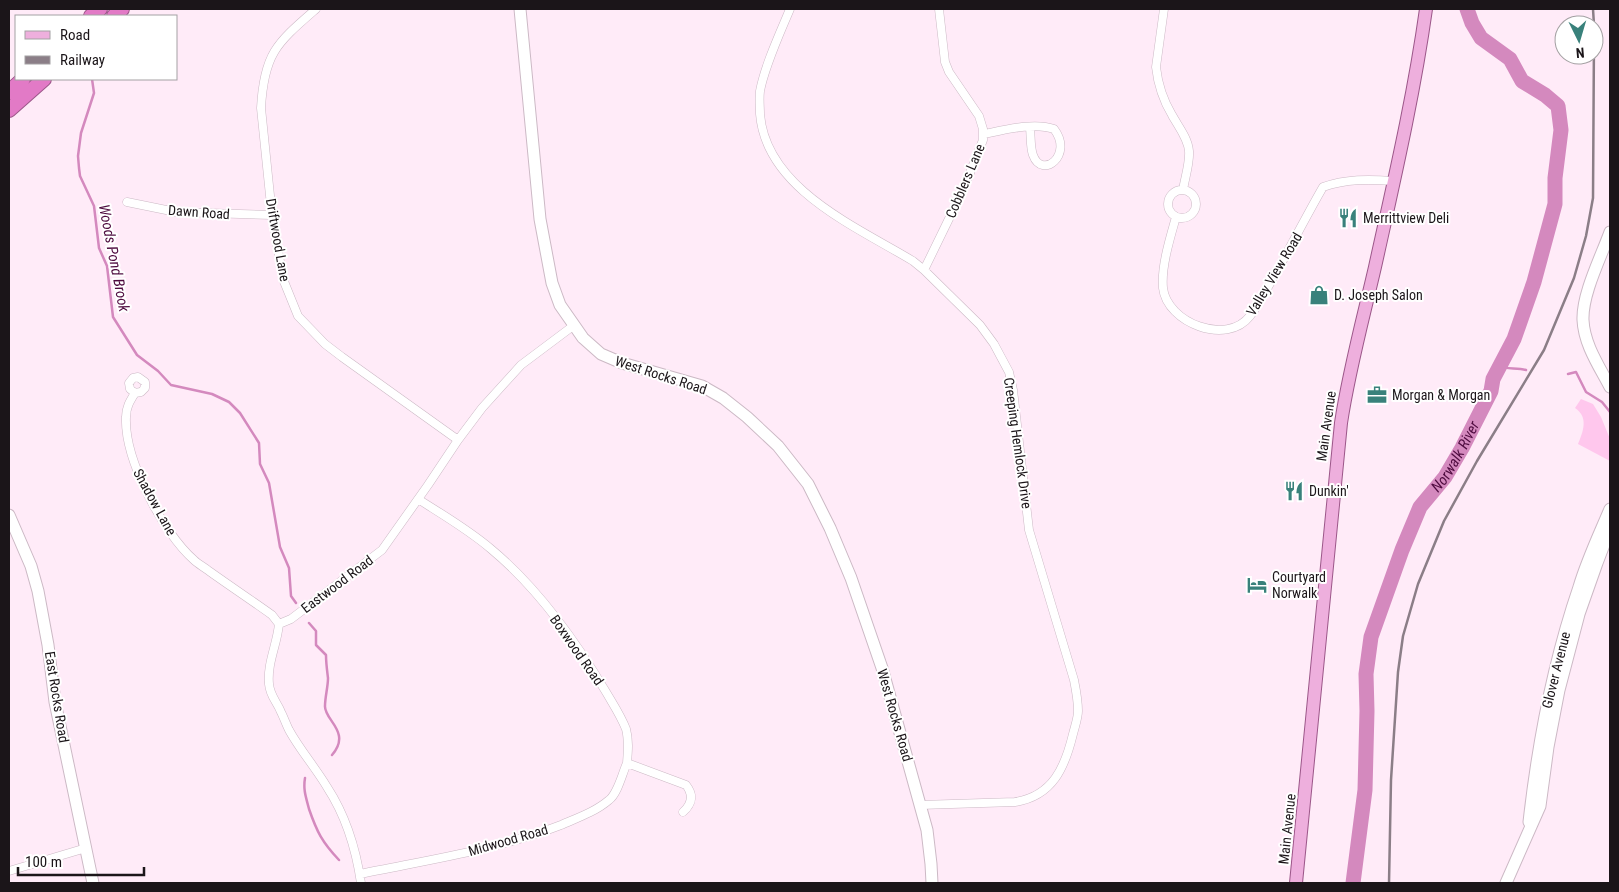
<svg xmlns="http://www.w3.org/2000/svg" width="1619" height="892" viewBox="0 0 1619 892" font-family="'Roboto Condensed',sans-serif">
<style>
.green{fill:#ffc7ed}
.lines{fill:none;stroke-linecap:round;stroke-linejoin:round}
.stream{stroke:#d489be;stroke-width:2.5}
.river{stroke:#d489be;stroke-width:15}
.street-casing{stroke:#ccb9c5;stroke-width:9}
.secondary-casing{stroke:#ccb9c5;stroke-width:13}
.primary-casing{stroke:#9c5789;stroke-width:14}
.highway-casing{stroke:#9c5789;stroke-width:16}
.street{stroke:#fff;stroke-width:8}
.secondary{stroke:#fff;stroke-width:11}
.primary{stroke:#eeafdd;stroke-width:12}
.highway{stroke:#e27ac6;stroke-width:14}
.rail{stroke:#8b7e87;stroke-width:2.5}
.labels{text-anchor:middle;stroke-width:4;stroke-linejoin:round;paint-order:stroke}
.street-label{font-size:14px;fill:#1b1519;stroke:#fff}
.poi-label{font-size:14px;fill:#1b1519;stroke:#fff;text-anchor:start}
.water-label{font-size:15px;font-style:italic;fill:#4e0b3f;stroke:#fff}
</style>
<rect width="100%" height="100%" fill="#ffebf8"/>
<!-- green -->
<path class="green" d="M1581 399 1593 404 1601 417 1610 439V461L1578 444C1583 432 1589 417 1575 408Z"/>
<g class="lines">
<!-- stream -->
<path class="stream" d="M92 79 94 93 81 133 78 156 79 168 80 176 94 206 99 248 107 266 113 317 137 355 158 371 171 385 212 394 229 402 240 413 259 443 260 464 269 483 280 547 289 568 291 596 296 603
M1499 366C1507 370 1517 367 1526 370
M1568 374 1576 372 1586 392 1602 402 1610 412
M309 623 316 631V645L326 655C326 663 327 670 328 678 328 687 325 697 325 706 324 720 352 732 332 755
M305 778C303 790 306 797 309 809 317 832 322 842 339 860"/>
<!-- river -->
<path class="river" id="s1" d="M1353 883 1365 790 1367 711 1366 674 1371 637 1402 550 1420 507 1445 477 1462 448 1491 391 1493 379 1514 339 1534 282 1555 204V178L1561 130 1558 106 1545 95 1522 81 1510 59 1481 38 1472 23 1467 9"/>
<defs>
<path id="street" d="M316 9C277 43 264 53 261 108L272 215 283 279 298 316 325 344 342 357 458 440
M790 9C780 33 765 65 760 91 759 99 760 107 760 114 766 189 857 227 913 261L924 270 980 325 994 344 1009 372 1013 390 1029 530 1074 680C1076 690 1078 701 1078 711 1078 718 1075 726 1073 734 1065 767 1053 796 1015 802L920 805
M1164 9 1156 67C1158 85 1163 100 1172 115 1178 126 1188 138 1189 151 1190 163 1185 177 1183 190
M984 134C1004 130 1034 122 1054 129 1074 155 1042 180 1033 155 1030 147 1031 136 1030 128
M1168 204a14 14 0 1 1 28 0a14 14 0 1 1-28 0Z
M127 202 176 212 272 215
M1176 217C1170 238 1161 267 1163 288 1167 323 1227 346 1250 316 1257 308 1262 296 1268 287 1287 254 1304 220 1323 187 1346 179 1368 179 1393 181
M924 270 964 188 983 140V129L979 116 949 72 945 62 939 9
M135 393 130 389 129 383 133 378 138 377 145 382V388L141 392 135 393C130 401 126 407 126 417 124 459 163 533 194 560 198 564 204 567 209 571 230 586 251 600 272 615L279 624
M418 499C443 515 469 530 491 549 538 588 575 640 606 692 613 704 621 716 626 729 629 740 628 751 627 763L686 785C694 795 692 804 683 812
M279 624 291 619 382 550 428 485 458 440 482 408 521 365 573 326
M279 624C277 645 267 663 269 684 270 696 277 702 281 712 284 718 286 724 289 730 300 750 315 767 327 787 346 816 356 849 361 883
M9 871 86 848
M360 874C427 860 496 850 561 825 577 818 595 812 609 800 618 793 622 774 627 763"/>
<path id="secondary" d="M520 9 540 219 552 283 560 305 583 338 601 354 622 363 702 386 723 398 747 417 778 446 808 484 830 528 851 578 882 668 927 830 931 864 932 883
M1610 232C1601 257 1582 294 1583 320 1584 344 1599 366 1610 387
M9 515 31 566 38 591 48 645 55 702 93 883
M1529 822C1538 742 1553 663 1579 587 1587 560 1599 535 1610 509
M1506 883 1540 806 1548 747 1559 690 1579 614 1597 563 1610 529"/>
<path id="primary" d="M1296 883 1341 423C1349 370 1363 319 1375 267 1394 181 1414 95 1426 9"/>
<path id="highway" d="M91 16 100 9
M114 16 122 9
M9 92 23 79
M9 110 44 79"/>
</defs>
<!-- street casing -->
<use href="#street" class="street-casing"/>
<!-- secondary casing -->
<use href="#secondary" class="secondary-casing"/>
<!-- primary casing -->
<use href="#primary" class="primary-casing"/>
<!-- highway casing -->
<use href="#highway" class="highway-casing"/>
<!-- street -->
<use href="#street" class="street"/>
<!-- secondary -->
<use href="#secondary" class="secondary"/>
<!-- primary -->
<use href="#primary" class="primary"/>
<!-- highway -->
<use href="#highway" class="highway"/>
<!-- rail -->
<path class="rail" d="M1593 9 1594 25
M1389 883 1391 780 1398 672 1403 636 1418 584 1444 521 1477 461 1544 350 1574 278 1586 236 1593 198 1594 35"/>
</g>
<!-- icons -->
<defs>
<symbol id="restaurant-bare" viewBox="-9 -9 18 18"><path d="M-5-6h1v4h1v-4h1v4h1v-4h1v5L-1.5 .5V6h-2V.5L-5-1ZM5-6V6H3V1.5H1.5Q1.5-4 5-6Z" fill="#39817b" stroke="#fff" stroke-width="2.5" paint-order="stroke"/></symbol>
<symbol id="shop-bare" viewBox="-9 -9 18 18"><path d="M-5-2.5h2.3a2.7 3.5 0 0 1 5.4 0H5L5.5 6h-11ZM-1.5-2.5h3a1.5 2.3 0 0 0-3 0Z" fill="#39817b" stroke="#fff" stroke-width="2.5" paint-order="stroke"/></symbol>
<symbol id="office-bare" viewBox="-9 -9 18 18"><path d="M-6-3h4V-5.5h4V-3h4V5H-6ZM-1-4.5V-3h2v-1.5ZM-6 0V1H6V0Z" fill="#39817b" stroke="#fff" stroke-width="2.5" paint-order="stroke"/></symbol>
<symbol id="hotel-bare" viewBox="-9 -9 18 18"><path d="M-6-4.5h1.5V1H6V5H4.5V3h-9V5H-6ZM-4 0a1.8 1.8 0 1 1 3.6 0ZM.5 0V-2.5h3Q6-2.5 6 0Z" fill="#39817b" stroke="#fff" stroke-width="2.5" paint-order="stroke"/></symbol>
</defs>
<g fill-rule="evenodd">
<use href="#restaurant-bare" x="1334" y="204" width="28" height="28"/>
<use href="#shop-bare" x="1305" y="281" width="28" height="28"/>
<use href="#office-bare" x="1363" y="381" width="28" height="28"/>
<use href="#restaurant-bare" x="1280" y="477" width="28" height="28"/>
<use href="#hotel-bare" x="1243" y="571" width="28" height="28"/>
</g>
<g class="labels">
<!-- street labels -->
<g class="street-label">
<text transform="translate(965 181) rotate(-67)" y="5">Cobblers Lane</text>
<text transform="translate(199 212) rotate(4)" y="5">Dawn Road</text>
<text transform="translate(278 240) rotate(80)" y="5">Driftwood Lane</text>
<text transform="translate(1274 274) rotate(-59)" y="5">Valley View Road</text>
<text transform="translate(661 375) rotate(18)" y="5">West Rocks Road</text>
<text transform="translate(1326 426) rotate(-82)" y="5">Main Avenue</text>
<text transform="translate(1018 443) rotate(82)" y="5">Creeping Hemlock Drive</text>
<text transform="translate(155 502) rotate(61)" y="5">Shadow Lane</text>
<text transform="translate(337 584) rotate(-37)" y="5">Eastwood Road</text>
<text transform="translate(577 650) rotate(55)" y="5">Boxwood Road</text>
<text transform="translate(1556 670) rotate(-76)" y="5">Glover Avenue</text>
<text transform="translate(57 697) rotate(81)" y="5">East Rocks Road</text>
<text transform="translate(895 715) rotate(74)" y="5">West Rocks Road</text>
<text transform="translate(1287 829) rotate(-84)" y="5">Main Avenue</text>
<text transform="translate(508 840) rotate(-16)" y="5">Midwood Road</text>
</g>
<!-- poi labels -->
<g class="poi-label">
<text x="1363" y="223">Merrittview Deli</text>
<text x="1334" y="300">D. Joseph Salon</text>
<text x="1392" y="400">Morgan &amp; Morgan</text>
<text x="1309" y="496">Dunkin'</text>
<text x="1272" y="582">Courtyard<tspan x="1272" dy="16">Norwalk</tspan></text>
</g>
<!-- water labels -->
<g class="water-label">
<text transform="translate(114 258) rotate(79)" y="5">Woods Pond Brook</text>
<text dy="5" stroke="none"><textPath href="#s1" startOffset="448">Norwalk River</textPath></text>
</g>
</g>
<!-- border -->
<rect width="1619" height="892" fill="none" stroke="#1b1519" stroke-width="20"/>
<!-- legend -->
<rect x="15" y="15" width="162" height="65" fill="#ffffff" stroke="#a4a1a3"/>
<rect x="25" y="31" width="25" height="8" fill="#eeafdd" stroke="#a4a1a3"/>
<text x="60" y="40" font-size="15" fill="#1b1519">Road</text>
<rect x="25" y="56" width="25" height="8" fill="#8b7e87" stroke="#a4a1a3"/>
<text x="60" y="65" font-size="15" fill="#1b1519">Railway</text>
<!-- north arrow -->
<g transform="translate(1579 40) rotate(175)"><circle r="24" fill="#ffffff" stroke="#a4a1a3"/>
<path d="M0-4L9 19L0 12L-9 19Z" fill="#39817b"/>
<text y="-8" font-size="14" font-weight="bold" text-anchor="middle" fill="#1b1519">N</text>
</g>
<!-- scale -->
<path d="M18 867v8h126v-8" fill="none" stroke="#1b1519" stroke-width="2.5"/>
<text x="25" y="867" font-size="15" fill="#1b1519" stroke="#ffffff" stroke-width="4" paint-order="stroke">100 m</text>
</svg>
